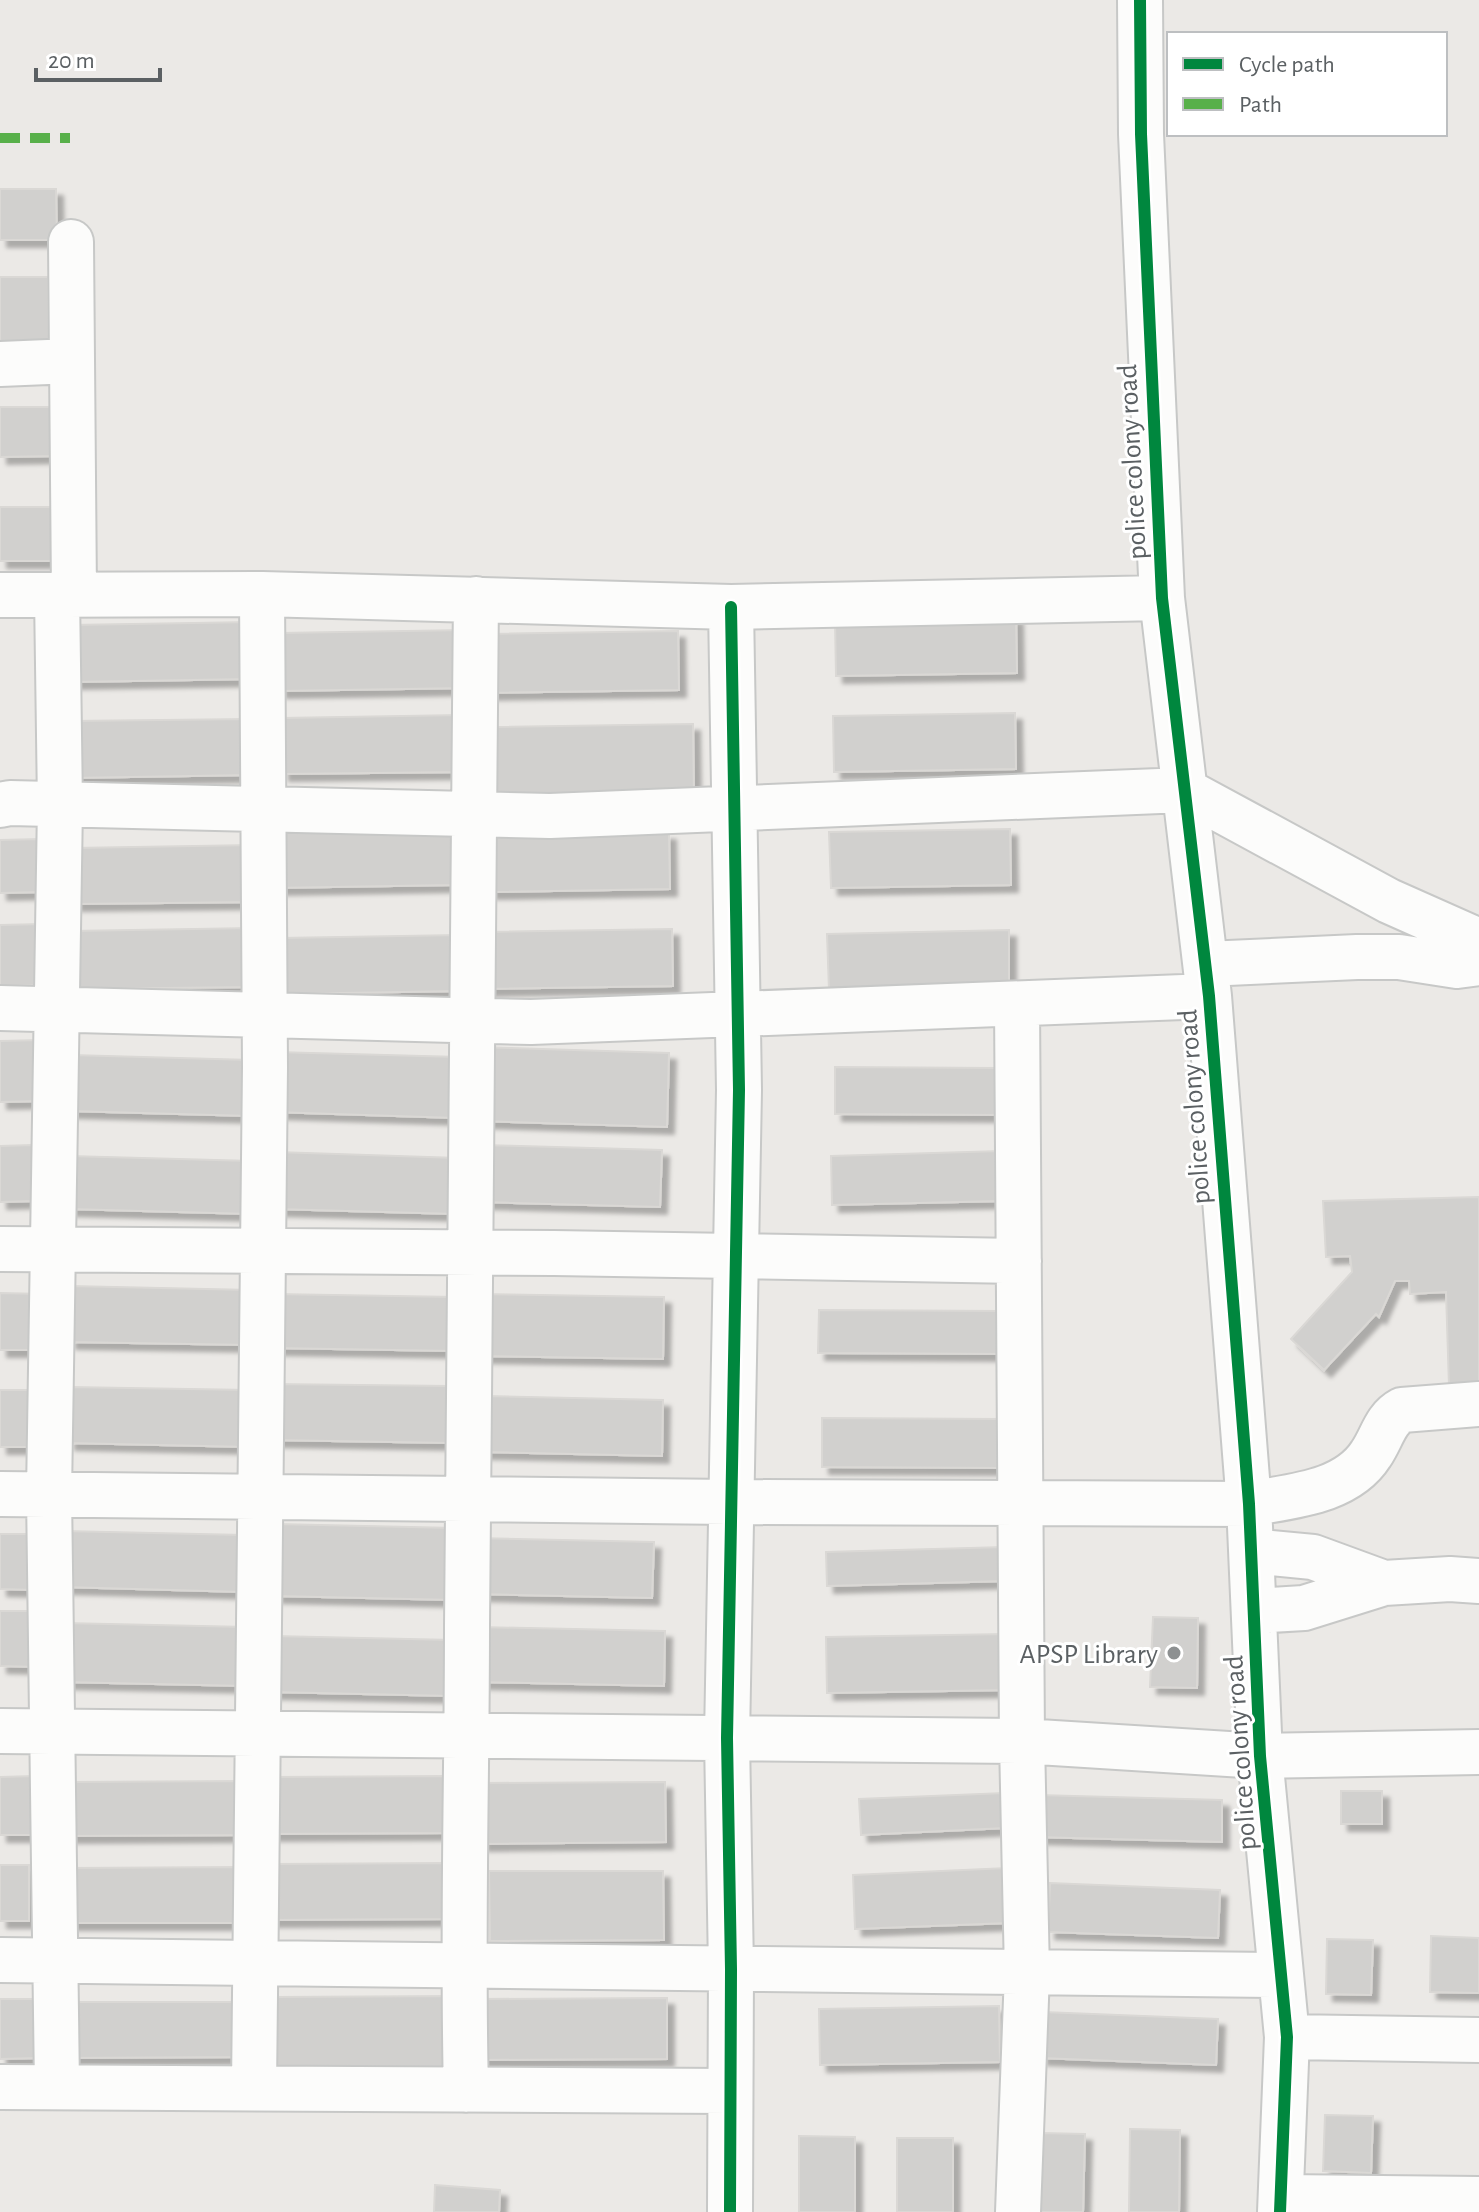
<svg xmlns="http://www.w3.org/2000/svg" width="1479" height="2212" viewBox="0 0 1479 2212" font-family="'Alegreya Sans',sans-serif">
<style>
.building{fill:#d1d0ce;stroke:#dad8d5;stroke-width:2;filter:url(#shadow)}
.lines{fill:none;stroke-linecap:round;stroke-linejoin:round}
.minor-casing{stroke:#c7c8c7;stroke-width:48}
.minor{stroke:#fcfcfb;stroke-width:44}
.quiet{stroke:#58b04a;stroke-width:10;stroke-dasharray:20 10;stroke-linecap:butt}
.cycleway-casing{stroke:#fff;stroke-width:17}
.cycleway{stroke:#00873e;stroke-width:12}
.poi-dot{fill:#8d9091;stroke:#fff;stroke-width:3}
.labels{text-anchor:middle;stroke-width:6;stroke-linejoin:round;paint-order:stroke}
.street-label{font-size:28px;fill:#5b6063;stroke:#fff}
.poi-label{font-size:28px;fill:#5b6063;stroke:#fff;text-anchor:end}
</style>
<defs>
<filter id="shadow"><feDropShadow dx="7" dy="7" stdDeviation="2" flood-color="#0004"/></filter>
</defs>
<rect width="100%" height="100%" fill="#ebe9e6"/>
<!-- building -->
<path class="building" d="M0 189H56L57 240H0Z
M0 277H48L49 342 0 343Z
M0 407H55L56 456 0 457Z
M0 507H54V561H0Z
M1016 617 1017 673 836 676 835 620Z
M253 622V679L73 682 71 625Z
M467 630 468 688 279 691V633Z
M678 631 679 690 484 693 483 634Z
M1015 713 1016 769 834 772 833 716Z
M462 715 463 772 282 774 281 718Z
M250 719 251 775 70 778 69 721Z
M693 724 694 794 491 797 490 727Z
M453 829V885L272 888 271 832Z
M1010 829 1011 885 831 888 829 832Z
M669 833 670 889 489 892 488 836Z
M41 839 42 892 0 893V840Z
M254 845 255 902 74 904 73 848Z
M43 924 45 985 0 986V925Z
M254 928 255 987 72 989 70 931Z
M672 929 673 986 486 989 485 932Z
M1009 930V987L829 990 827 934Z
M460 935 461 991 281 994 280 938Z
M41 1040 43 1101 0 1102V1041Z
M480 1047 669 1053 667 1127 478 1121Z
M275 1052 459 1057 456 1118 273 1112Z
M71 1055 251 1060 250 1116 69 1111Z
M835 1067 999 1068V1115L835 1114Z
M33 1145 34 1201 0 1202V1146Z
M481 1145 662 1150 660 1207 480 1202Z
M1001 1151 1002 1201 832 1205 831 1156Z
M276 1152 458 1158 456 1214 275 1209Z
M69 1156 252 1161 251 1214 68 1209Z
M1479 1197V1382L1449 1386 1446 1292 1410 1294 1409 1281H1395L1379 1317 1376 1314 1324 1370 1291 1339 1352 1272 1350 1256 1326 1257 1323 1201Z
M70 1286 251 1290 250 1345 69 1342Z
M0 1293 43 1294 42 1350H0Z
M273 1294 456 1297 455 1351 271 1348Z
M477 1294 664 1297 663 1359 475 1356Z
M819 1310 1006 1311V1354L818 1353Z
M270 1384 451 1386V1443L270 1440Z
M69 1387 249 1390V1447L68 1443Z
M0 1390H40L39 1447H0Z
M483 1396 663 1400 662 1456 482 1452Z
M822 1418 1004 1419V1468L822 1467Z
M276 1524 455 1528 454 1600 275 1596Z
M63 1531 244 1535 243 1592 62 1587Z
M0 1534H34L33 1590 0 1589Z
M472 1538 654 1542 652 1598 472 1594Z
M1004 1547 1006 1581 827 1586 826 1552Z
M0 1611H37L36 1667 0 1666Z
M1153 1617 1198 1618 1197 1688 1150 1687Z
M63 1623 247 1627 246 1686 62 1682Z
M477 1627 665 1631 664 1686 477 1682Z
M1007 1634 1008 1690 827 1693 826 1637Z
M273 1636 453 1640 452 1696 271 1692Z
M35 1776V1835H0V1777Z
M448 1776V1833L267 1834V1777Z
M248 1781 249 1835 64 1836V1782Z
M665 1782 666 1842 481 1844V1783Z
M1341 1791H1382V1824H1341Z
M1004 1793 1006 1828 861 1835 859 1799Z
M1037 1795 1222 1800V1842L1035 1837Z
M449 1863 450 1919 269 1920 268 1864Z
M0 1865H29V1921H0Z
M244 1867 245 1923H64V1868Z
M1007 1868 1009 1923 855 1929 853 1875Z
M489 1871H663L664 1940 490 1941Z
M1050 1883 1220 1890 1218 1938 1048 1932Z
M1431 1936 1479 1938V1993L1430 1992Z
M1327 1939 1373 1940 1371 1995 1326 1994Z
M460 1996 461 2069 271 2071 270 1997Z
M667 1998V2059L477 2060 476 1999Z
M0 1999H40V2058L0 2059Z
M60 2002H246L247 2057 60 2058Z
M999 2006 1000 2062 820 2065 819 2009Z
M1043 2012 1218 2019 1216 2065 1040 2058Z
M1325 2115 1373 2116 1371 2173 1323 2171Z
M1130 2129 1180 2130 1179 2212H1129Z
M1040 2133 1085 2134 1083 2212H1038Z
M799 2136 855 2137V2212H799Z
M897 2138H953V2212H897Z
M435 2185 500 2190 499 2212H434Z"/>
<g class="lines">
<defs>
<path id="minor" d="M1140 0 1141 134 1162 598 1209 996 1249 1504 1260 1756 1287 2037 1280 2212
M71 242 74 594
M0 364 72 361
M57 594 60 805 49 1494 57 2087
M0 595 262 594 731 607 1162 598
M0 805 10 803 550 816 1184 790 1389 901 1479 941
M1206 964 1357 957H1399L1457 966 1479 963
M1017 1004 1022 1741 1027 1973 1018 2212
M0 1008 531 1022 1209 996
M0 1249 554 1253 1019 1261
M0 1494 731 1502 1249 1504C1291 1496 1346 1493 1371 1454 1382 1438 1385 1419 1402 1410L1479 1404
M1252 1551 1313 1557 1384 1583
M1255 1611 1304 1608 1384 1583 1450 1579 1479 1581
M0 1731 1022 1741 1260 1756 1479 1752
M0 1960 1279 1975
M1287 2037 1479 2040
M0 2087 729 2091
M254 2088 265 1067 262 594
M466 2090C462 1935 467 1780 467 1626 469 1283 472 941 476 599
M1281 2197 1479 2199
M730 2212 731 1969 727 1738 739 1090 731 607"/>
</defs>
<!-- minor casing -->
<use href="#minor" class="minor-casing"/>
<!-- minor -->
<use href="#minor" class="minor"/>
<!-- quiet -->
<path class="quiet" d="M0 138H70"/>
<defs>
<path id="cycleway" d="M1140 0 1141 134 1162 598 1209 996 1249 1504 1260 1756 1287 2037 1280 2212
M730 2212 731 1969 727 1738 739 1090 731 607"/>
</defs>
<!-- cycleway casing -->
<use href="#cycleway" class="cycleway-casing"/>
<!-- cycleway -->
<use href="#cycleway" class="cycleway"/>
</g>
<!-- markers -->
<circle class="poi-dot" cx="1174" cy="1653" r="8"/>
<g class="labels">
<!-- street labels -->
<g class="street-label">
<text transform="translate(1131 462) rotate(-93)" y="10">police colony road</text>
<text transform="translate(1193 1107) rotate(-94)" y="10">police colony road</text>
<text transform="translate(1239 1753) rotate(-94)" y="10">police colony road</text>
</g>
<!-- poi labels -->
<g class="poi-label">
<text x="1158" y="1663">APSP Library</text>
</g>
</g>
<!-- legend -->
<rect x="1167" y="32" width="280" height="104" fill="#ffffff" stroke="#bdbfc1" stroke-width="2"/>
<rect x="1183" y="58" width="40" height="12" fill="#00873e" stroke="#bdbfc1" stroke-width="2"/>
<text x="1239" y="72" font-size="24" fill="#5b6063">Cycle path</text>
<rect x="1183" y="98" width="40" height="12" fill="#58b04a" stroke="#bdbfc1" stroke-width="2"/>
<text x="1239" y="112" font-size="24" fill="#5b6063">Path</text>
<!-- scale -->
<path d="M36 68v12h124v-12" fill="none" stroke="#5b6063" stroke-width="4"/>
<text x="48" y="68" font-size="24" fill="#5b6063" stroke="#ffffff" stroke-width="6" paint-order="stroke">20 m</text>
</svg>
